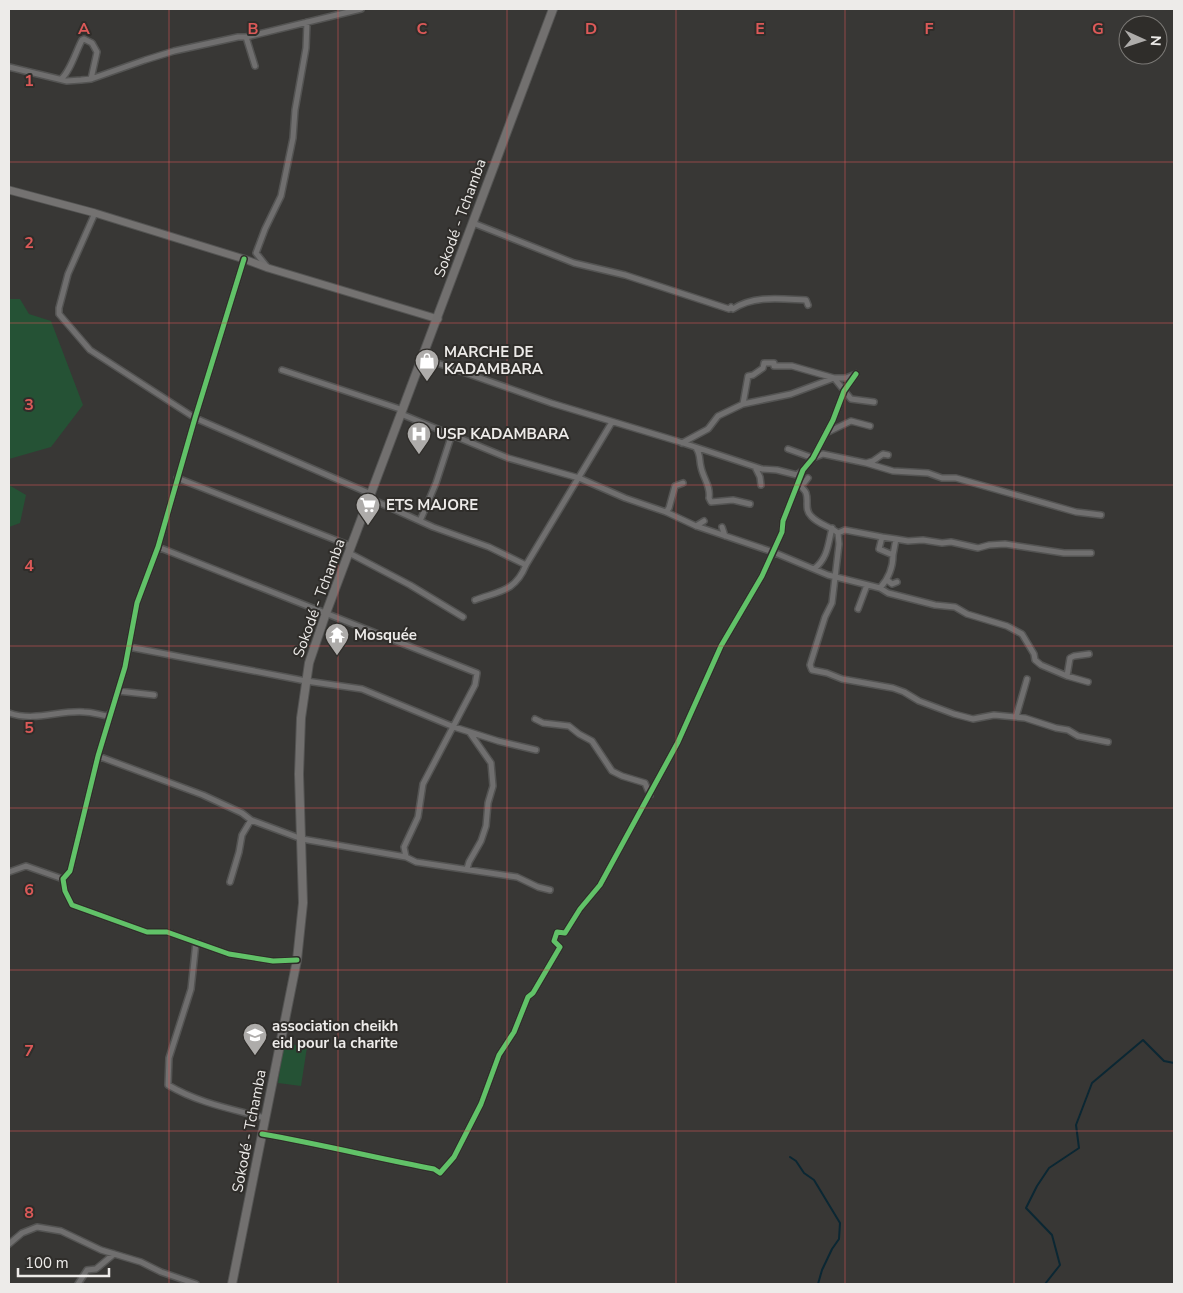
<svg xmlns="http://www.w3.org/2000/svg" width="1183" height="1293" viewBox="0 0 1183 1293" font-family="'Nunito Sans',sans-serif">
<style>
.green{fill:#255235}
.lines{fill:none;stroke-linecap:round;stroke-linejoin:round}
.stream{stroke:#0b2733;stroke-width:2}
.street-casing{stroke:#545453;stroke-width:8}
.secondary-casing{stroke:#545453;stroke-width:9}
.primary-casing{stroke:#545453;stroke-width:10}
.street{stroke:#706f6f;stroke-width:5}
.secondary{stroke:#747271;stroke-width:7}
.primary{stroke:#72706f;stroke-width:8}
.cycleway-casing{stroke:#2f2d2a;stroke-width:8}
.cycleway{stroke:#61c268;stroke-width:5}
.grid{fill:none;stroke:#dc5958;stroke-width:1;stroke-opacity:0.55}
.labels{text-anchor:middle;stroke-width:4;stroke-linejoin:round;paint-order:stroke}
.street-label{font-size:15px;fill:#edebe9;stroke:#2f2d2a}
.poi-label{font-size:15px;font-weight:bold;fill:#edebe9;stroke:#2f2d2a;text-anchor:start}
.grid-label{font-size:16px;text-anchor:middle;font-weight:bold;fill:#dc5958;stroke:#2f2d2a;stroke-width:4;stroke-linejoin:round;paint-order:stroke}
</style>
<rect width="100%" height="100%" fill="#383735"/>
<!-- green -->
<path class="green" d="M9 299H20L29 314 51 321 83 405 51 447 9 459Z
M9 485 26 495 20 523 9 527Z
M284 1043 307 1047 301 1086 278 1083Z"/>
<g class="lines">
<!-- stream -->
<path class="stream" d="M790 1157 796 1161 804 1173 814 1180 840 1223 839 1239 832 1249 822 1270 818 1284
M1045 1284 1060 1265 1052 1235 1026 1208 1037 1186 1049 1168 1079 1148 1076 1125 1092 1083 1143 1040 1164 1061 1174 1063"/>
<defs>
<path id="street" d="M246 37 255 66
M9 67 67 81 81 80 91 79 145 60 174 51 238 37H246L361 9
M61 79C70 72 76 51 82 40L84 39 92 43 97 52 91 79
M95 213 68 274 59 308V314L90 350 195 418 371 494
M473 223 574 263 625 275 729 309 731 307 733 309C754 295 781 299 806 300L808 305
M244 259 195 418 158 547 137 603 125 667 98 756 70 871 63 879 65 891 72 905 147 932H167L229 954 273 961 297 960
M268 268 256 253 265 229 281 196 293 138 295 110 306 48 307 22
M423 358 551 403 677 441 762 469 777 470 797 475 803 470
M282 370 403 410
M743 404 791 394 834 378H846L856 374
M401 414 508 458 579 478 625 498 666 512 696 526 773 552 828 575 880 588 888 593 935 605 955 607 967 614 1007 626 1022 634 1034 654 1035 660 1041 665 1067 676 1070 658 1074 656 1089 654
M826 433 851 421 870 426
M682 443 708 429 718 416 743 404 748 376 753 375 763 368 764 363H774V366H792L834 378 851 399 874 402
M696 448C701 455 699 460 701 467 703 478 711 486 709 498L711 502 733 500 750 504
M788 449 813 458 823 454 866 463 873 461 883 454 888 455
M866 463 893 471 928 473 942 478H956L1076 512 1101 515
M755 467 760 477 761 485
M177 478 351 546
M808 478 804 483 799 484C801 487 805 490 806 493 809 501 804 509 811 516 819 525 830 526 838 533L839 544 832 603 825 617 810 665 812 670 827 673 842 679 893 688 904 692 919 701 954 714 973 719 994 715 1025 718 1056 728 1068 730 1078 736 1108 742
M369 498 433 527 489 547 526 565 612 422
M666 512 669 508 675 486 683 483
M420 521 436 483 452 434
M696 526 704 521
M722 527 725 536
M838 533 845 530 882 537 879 549 893 555 896 539 908 541 923 540 942 543 951 542 978 548 989 545 1005 544 1064 553H1091
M882 537 896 539
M158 547 477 673 475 685 423 784 418 817 404 847 406 857 416 862 517 877 538 887 550 890
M349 553 410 585 463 617
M814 569C828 558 828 544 832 528
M887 580 892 584 897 582
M880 588C889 578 893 568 893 555
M475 600C499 591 515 592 526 565
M858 609 867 585
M129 647 306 681 362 689 454 727 498 741 536 750
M1067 676 1088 682
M118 691 154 695
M9 713C35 722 59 710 84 712 92 712 100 715 108 716L111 712
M1016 717 1027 679
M535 719 543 723 569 726 579 734 592 741 612 771 622 776 645 783 650 795
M98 756 203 795 242 813 251 820 302 839 406 857
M467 869 469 862 481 841 486 826 488 803 493 786 491 763 470 733
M9 872 26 866 63 879
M230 882 239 852 242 835 251 820
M196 942 191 989 169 1058 168 1085C198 1103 232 1109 265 1118
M262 1134C320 1144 376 1158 434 1169L440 1173 454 1157 481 1104 499 1055 514 1032 528 997 533 993 560 947 554 941 557 932 565 933 580 909 600 885 678 742 721 646 762 576 782 532 783 521 803 470 813 458 833 420 844 391 856 374
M9 1244 22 1233 37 1227 61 1231 101 1250 141 1262 161 1272 196 1284
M78 1284 87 1270 96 1269 114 1254"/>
<path id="secondary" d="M9 190 95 213 244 259 268 268 438 319"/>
<path id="primary" d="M232 1284 297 960 303 903 299 774 301 718 309 663 326 613 553 9"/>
</defs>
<!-- street casing -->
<use href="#street" class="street-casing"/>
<!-- secondary casing -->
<use href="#secondary" class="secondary-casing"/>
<!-- primary casing -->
<use href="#primary" class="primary-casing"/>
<!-- street -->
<use href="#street" class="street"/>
<!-- secondary -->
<use href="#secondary" class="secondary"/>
<!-- primary -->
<use href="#primary" class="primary"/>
<defs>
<path id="cycleway" d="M244 259 195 418 158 547 137 603 125 667 98 756 70 871 63 879 65 891 72 905 147 932H167L229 954 273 961 297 960
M262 1134C320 1144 376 1158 434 1169L440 1173 454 1157 481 1104 499 1055 514 1032 528 997 533 993 560 947 554 941 557 932 565 933 580 909 600 885 678 742 721 646 762 576 782 532 783 521 803 470 813 458 833 420 844 391 856 374"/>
</defs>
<!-- cycleway casing -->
<use href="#cycleway" class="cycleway-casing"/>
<!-- cycleway -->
<use href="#cycleway" class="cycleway"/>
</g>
<!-- grid -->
<path class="grid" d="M169 9V1284M338 9V1284M507 9V1284M676 9V1284M845 9V1284M1014 9V1284M9 162H1174M9 323H1174M9 485H1174M9 646H1174M9 808H1174M9 970H1174M9 1131H1174"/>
<!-- icons -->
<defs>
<symbol id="shop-pin" viewBox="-11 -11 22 30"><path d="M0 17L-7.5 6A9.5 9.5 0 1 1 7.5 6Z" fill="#aeacaa" stroke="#2f2d2a"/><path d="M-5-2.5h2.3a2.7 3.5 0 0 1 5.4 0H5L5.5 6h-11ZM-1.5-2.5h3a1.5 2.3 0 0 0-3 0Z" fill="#fff"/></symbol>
<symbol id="hospital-pin" viewBox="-11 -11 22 30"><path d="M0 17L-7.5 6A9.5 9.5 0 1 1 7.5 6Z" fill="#aeacaa" stroke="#2f2d2a"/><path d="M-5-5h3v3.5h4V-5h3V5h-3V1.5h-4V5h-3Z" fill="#fff"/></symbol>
<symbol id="supermarket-pin" viewBox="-11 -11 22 30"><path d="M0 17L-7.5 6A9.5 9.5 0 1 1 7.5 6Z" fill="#aeacaa" stroke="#2f2d2a"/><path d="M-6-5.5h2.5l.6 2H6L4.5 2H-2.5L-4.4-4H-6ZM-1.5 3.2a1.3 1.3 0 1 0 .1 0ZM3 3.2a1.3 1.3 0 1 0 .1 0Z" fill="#fff"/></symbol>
<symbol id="temple-pin" viewBox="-11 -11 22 30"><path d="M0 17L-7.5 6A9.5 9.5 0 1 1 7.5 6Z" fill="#aeacaa" stroke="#2f2d2a"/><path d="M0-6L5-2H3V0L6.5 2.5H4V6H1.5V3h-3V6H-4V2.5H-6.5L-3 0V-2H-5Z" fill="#fff"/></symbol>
<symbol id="school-pin" viewBox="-11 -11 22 30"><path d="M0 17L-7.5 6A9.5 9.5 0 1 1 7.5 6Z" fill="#aeacaa" stroke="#2f2d2a"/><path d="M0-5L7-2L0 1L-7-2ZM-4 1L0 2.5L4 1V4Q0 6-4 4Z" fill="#fff"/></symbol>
</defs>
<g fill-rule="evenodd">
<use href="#shop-pin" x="413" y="347" width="28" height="38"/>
<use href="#hospital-pin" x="405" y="420" width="28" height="38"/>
<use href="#supermarket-pin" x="354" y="491" width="28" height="38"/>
<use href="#temple-pin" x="323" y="621" width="28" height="38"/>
<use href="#school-pin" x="241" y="1021" width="28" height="38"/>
</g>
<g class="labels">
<!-- street labels -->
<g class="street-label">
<text transform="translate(460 218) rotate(-70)" y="5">Sokodé - Tchamba</text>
<text transform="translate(319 598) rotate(-70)" y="5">Sokodé - Tchamba</text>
<text transform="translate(249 1131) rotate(-79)" y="5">Sokodé - Tchamba</text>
</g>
<!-- poi labels -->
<g class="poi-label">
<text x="444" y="357">MARCHE DE<tspan x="444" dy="17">KADAMBARA</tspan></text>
<text x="436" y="439">USP KADAMBARA</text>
<text x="386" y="510">ETS MAJORE</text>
<text x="354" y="640">Mosquée</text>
<text x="272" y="1031">association cheikh<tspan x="272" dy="17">eid pour la charite</tspan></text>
</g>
</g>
<g class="grid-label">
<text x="84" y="34">A</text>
<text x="253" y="34">B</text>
<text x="422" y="34">C</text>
<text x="591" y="34">D</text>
<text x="760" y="34">E</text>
<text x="929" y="34">F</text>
<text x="1098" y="34">G</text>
<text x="29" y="86">1</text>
<text x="29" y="248">2</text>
<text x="29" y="410">3</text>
<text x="29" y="571">4</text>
<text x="29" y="733">5</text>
<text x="29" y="895">6</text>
<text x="29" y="1056">7</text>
<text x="29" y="1218">8</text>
</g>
<!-- border -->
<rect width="1183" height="1293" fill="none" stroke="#edebe9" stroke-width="20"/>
<!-- north arrow -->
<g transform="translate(1143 40) rotate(93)"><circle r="24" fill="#2f2d2a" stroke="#7b7976"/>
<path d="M0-4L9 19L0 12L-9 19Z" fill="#aeacaa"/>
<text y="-8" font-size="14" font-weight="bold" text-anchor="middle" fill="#edebe9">N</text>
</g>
<!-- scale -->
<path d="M18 1268v8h91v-8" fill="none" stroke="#edebe9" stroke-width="2.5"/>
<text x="25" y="1268" font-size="15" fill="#edebe9" stroke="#2f2d2a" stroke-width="4" paint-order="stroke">100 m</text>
</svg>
